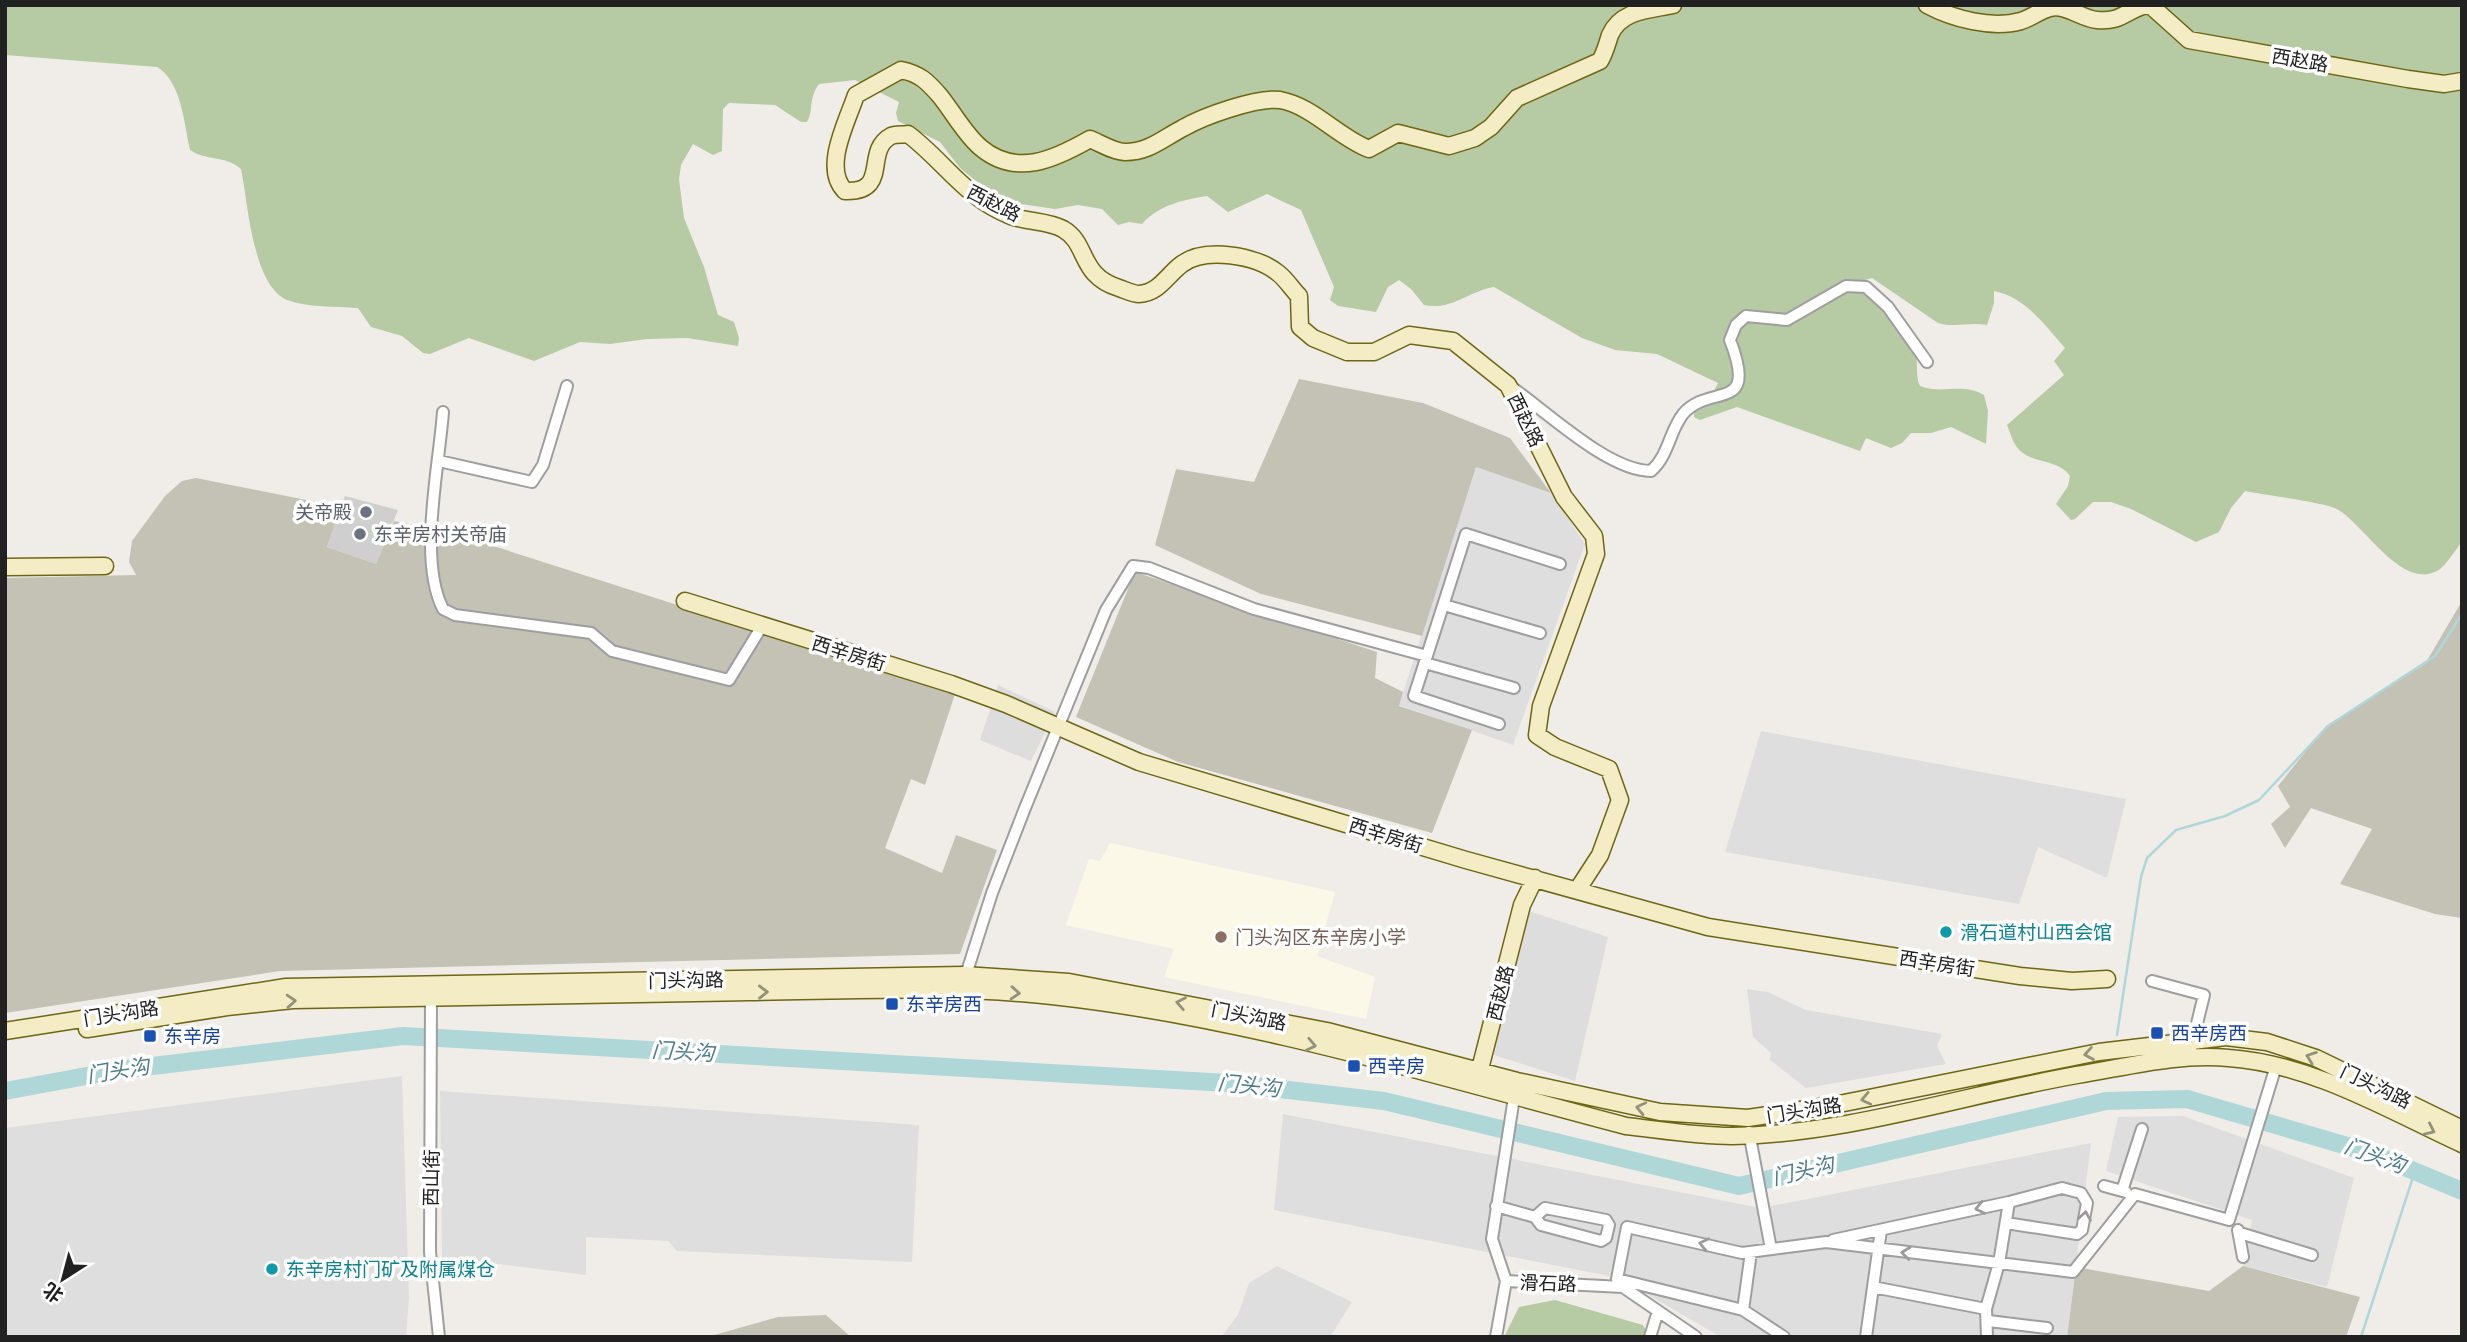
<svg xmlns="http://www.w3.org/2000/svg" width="2467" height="1342" viewBox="0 0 2467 1342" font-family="Arial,'Noto Sans SC',sans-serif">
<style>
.residential{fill:#dfdede}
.education{fill:#fcf8e7}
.religious{fill:#cfcfcf}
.construction{fill:#c4c1b5}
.forest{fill:#b6caa3}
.parking{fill:#ddd}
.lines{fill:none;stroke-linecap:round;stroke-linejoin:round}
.stream{stroke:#afd7d8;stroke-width:2.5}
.river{stroke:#afd7d8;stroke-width:18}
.street-casing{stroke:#9e9e9e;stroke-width:14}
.secondary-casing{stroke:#6d6613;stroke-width:19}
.street{stroke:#fff;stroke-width:10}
.secondary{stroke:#f3ecc5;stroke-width:16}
.oneway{stroke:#94917b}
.oneway2{stroke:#9b9b9b}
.worship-dot{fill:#6b7280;stroke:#fff;stroke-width:2.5}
.culture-dot{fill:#0f9aa8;stroke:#fff;stroke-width:2.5}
.education-dot{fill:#8d6e63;stroke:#fff;stroke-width:2.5}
.transit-dot{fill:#1a4fb4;stroke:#fff;stroke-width:2.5}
.labels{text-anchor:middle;stroke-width:7;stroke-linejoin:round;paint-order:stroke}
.street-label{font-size:19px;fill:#212121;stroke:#fff}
.worship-label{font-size:19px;fill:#5b616d;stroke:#fff;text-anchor:end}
.culture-label{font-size:19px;fill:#0d838f;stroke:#fff;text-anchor:start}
.education-label{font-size:19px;fill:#785e54;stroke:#fff;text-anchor:start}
.transit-label{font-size:19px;fill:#164399;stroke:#fff;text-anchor:start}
.water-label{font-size:21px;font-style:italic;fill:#4d7b90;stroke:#fff}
</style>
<rect width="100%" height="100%" fill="#f0ede9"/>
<!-- residential -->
<path class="residential" d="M1476 467 1551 493 1585 544 1513 745 1399 705Z
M1761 731 2126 799 2107 878 2038 847 2019 904 1725 852Z
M402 1076 409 1297 406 1337H5V1128Z
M440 1091 919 1125 912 1262 677 1251 668 1241 586 1237V1275L442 1257Z
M1283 1114 1761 1208 2091 1143 2067 1337H1721L1619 1278 1274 1210Z
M2183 1116 2354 1178 2327 1287 2243 1266 2252 1220 2106 1171 2118 1117Z
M1277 1266 1352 1302 1330 1337H1221L1238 1315 1249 1283Z"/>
<!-- education -->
<path class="education" d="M1110 843 1335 892 1317 956 1375 977 1366 1019 1164 977 1174 949 1066 925 1089 859 1100 861Z"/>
<!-- religious -->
<path class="religious" d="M345 496 398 510 376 564 327 547Z"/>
<!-- construction -->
<path class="construction" d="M1299 379 1423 403 1510 438 1551 493 1476 467 1422 636 1261 594 1155 545 1176 469 1254 482Z
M196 478 341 507 327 547 376 564 394 521 453 533 955 694 925 785 911 779 885 848 942 873 956 835 997 850 960 954 280 971 5 1013V578L136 575 129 562 132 541 165 496 182 481Z
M1138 573 1377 652 1375 678 1403 692 1399 706 1472 730 1432 833 1178 762 1076 717 1132 579Z
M2462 601V918L2435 914 2340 884 2372 829 2311 808 2285 848 2271 824 2290 807 2278 786 2326 726 2425 664Z
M2243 1266 2360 1297 2346 1337H2067L2076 1267 2209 1291Z
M826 1315 851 1337H707L778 1317Z"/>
<!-- forest -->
<path class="forest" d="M5 5H2462V542C2455 550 2446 566 2437 571 2401 590 2365 525 2337 509 2323 502 2264 495 2245 491L2231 508 2219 532 2196 542 2131 509 2111 502H2093L2075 519 2071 520 2056 504 2068 486 2070 476C2058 458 2029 465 2016 446 2012 440 2010 432 2007 425L2064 375 2054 361 2065 348C2045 325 2025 297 1994 291V303L1987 325C1970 322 1954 328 1938 323L1872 278 1862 281V286C1875 308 1898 321 1913 344 1920 355 1914 373 1920 386 1944 395 1961 382 1984 395L1988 411 1986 444 1951 427 1931 433H1911L1902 443 1891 448 1866 438 1860 451 1737 407 1700 420 1694 417 1693 403 1700 396 1712 395 1718 383 1657 354 1615 350 1582 338 1494 287C1469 291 1451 311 1424 305L1411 289 1399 280 1388 287 1376 312 1338 306 1330 300 1334 287 1301 210 1267 194 1228 212 1207 196C1182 200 1159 205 1142 224L1129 222 1118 225 1102 209 1078 205 1055 209 1015 203 976 181 960 168 940 142 898 121 896 113 899 102 855 80 819 84C808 99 814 110 807 122H801L775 105 729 103 723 109 722 151 713 155 693 144 681 165 679 179 684 218 704 267 718 315 734 322 739 338 738 346 687 338 647 339 610 344 580 342 534 361 469 338 430 354 423 353 402 336 371 327 358 308C335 306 308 308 287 300 252 285 248 201 241 169 225 155 206 161 190 150 184 124 182 82 157 67L5 55Z
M1555 1300 1643 1325 1649 1337H1504L1519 1307Z"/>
<!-- parking -->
<path class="parking" d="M998 685 1055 712 1031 761 980 740Z
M1526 910 1608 937 1575 1081 1488 1053Z
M1747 989 1768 992 1806 1010 1942 1034 1937 1046 1946 1064 1806 1088 1770 1060 1771 1053 1753 1037Z"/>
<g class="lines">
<!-- stream -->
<path class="stream" d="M2117 1035 2141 877 2147 858 2176 830 2225 816 2259 800 2328 726 2435 656 2462 614
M2361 1337 2415 1171"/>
<!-- river -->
<path class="river" d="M5 1091 119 1070 403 1036 1228 1083 1384 1101 1739 1186 2106 1101 2187 1099 2371 1153 2462 1191"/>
<defs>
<path id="street" d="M1510 386C1546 411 1608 471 1651 471 1669 455 1669 432 1683 414 1710 382 1759 415 1730 340L1736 325 1746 316 1787 320 1846 286 1866 287 1888 307 1927 362
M443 412C439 467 418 560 443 609L455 615 591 633 612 651 729 680 762 626
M439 461 532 482 543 465 567 386
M1444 605 1540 633
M1425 663 1514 688
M1499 724 1414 696 1466 534 1560 564
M964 981 992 893 1025 808 1106 610 1133 566 1149 568 1254 609 1427 656
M2152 981 2204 995 2189 1056
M431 994 430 1252 439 1337
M1515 1091 1492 1239 1506 1281 1623 1287 1696 1337
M1749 1132 1771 1249
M2104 1186 2126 1192
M2122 1191 2142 1129
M1496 1206 1535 1217 1541 1225 1601 1241 1606 1238 1609 1225 1606 1220 1545 1208 1535 1217
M2006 1223 2077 1234 2082 1230 2087 1203 2081 1193 2062 1188 2009 1202
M2238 1230 2243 1257
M2240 1233 2312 1255
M1833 1240 2009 1202 1999 1263 1986 1309 1987 1337
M1873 1287 1986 1309
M1743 1310 1751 1252
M1989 1321 2047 1328
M1496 1337 1506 1281
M1650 1337 1658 1311
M1784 1337 1743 1310 1617 1279 1627 1227 1742 1253 1826 1242 2073 1272 2135 1194 2229 1220 2276 1066
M1866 1337 1881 1230"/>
<path id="secondary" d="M1927 5C1953 19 1992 29 2021 21 2031 18 2041 10 2050 8 2066 4 2082 19 2097 20 2123 22 2124 11 2146 5
M2150 5 2189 40 2408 79 2444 84 2462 81
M5 567 105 566
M685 601 951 684 1006 704 1139 762 1466 860 1708 927 2020 976 2072 981 2107 979
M1578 889 1600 855 1620 800 1609 769 1555 747 1537 735 1541 706 1596 554 1594 536 1564 497 1508 385 1453 341 1409 335 1374 352H1347L1313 338 1300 327 1299 296C1292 289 1286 279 1278 273 1256 255 1205 247 1182 264 1167 275 1159 293 1139 294 1133 294 1125 290 1119 288 1078 275 1089 244 1063 229 1048 221 1027 222 1011 216 965 198 945 162 908 134 904 135 895 134 891 136 863 151 891 193 845 191 822 168 847 122 856 95L901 70C920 74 927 81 940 96 953 112 964 133 980 147 1016 178 1055 159 1090 139 1100 143 1114 152 1125 152 1149 152 1162 139 1183 128 1204 116 1257 97 1280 100 1313 106 1338 137 1369 149L1398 133 1449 146 1475 138 1491 127 1517 98 1600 61C1605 53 1607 44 1610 35 1621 10 1649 10 1673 5
M87 1029 227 1007 293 1000C445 997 596 995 747 992 848 991 951 985 1052 996 1245 1017 1439 1077 1626 1126 1661 1130 1697 1136 1732 1136 1848 1134 1963 1095 2077 1075 2127 1067 2178 1053 2229 1058 2312 1064 2388 1110 2462 1144
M5 1031 286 987 964 975 1069 982 1327 1031 1517 1081 1660 1112 1748 1118 1834 1105 2099 1052 2226 1037 2267 1042 2316 1058 2462 1129
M1480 1069 1522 905 1535 878"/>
</defs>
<!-- street casing -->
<use href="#street" class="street-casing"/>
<!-- secondary casing -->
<use href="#secondary" class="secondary-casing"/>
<!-- street -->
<use href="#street" class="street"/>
<!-- secondary -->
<use href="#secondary" class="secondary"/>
</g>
<!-- one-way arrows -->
<defs><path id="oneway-chevron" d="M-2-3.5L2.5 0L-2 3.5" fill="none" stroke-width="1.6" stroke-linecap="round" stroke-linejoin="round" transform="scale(1.75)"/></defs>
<g class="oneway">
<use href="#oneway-chevron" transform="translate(763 992) rotate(-1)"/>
<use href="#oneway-chevron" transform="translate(1015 993) rotate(4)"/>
<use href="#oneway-chevron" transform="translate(291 1001) rotate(-4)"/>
<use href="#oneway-chevron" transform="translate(1181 1003) rotate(-169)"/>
<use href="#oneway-chevron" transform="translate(1311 1045) rotate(12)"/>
<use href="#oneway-chevron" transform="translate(2089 1054) rotate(170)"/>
<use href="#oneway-chevron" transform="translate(2311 1057) rotate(-160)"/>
<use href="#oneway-chevron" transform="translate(1866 1099) rotate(168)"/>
<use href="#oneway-chevron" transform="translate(1641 1108) rotate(-167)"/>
<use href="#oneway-chevron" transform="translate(2430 1130) rotate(25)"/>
</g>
<g class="oneway2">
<use href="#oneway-chevron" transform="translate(1980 1208) rotate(168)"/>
<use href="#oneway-chevron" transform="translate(2085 1216) rotate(-81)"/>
<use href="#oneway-chevron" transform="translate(1704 1244) rotate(-167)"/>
<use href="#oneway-chevron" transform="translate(1906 1253) rotate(-174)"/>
</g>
<!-- markers -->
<g class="worship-dot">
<circle cx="366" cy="512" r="7"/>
<circle cx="360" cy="534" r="7"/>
</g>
<g class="culture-dot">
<circle cx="1946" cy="932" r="7"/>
<circle cx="272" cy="1269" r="7"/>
</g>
<circle class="education-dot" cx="1221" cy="937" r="7"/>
<g class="transit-dot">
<rect x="885" y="997" width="14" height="14" rx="3.5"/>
<rect x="2150" y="1026" width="14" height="14" rx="3.5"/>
<rect x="143" y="1029" width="14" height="14" rx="3.5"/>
<rect x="1347" y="1059" width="14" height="14" rx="3.5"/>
</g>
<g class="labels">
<!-- street labels -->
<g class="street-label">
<text transform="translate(2300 60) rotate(10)" y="7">西赵路</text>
<text transform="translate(994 203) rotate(27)" y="7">西赵路</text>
<text transform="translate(1526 420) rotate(64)" y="7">西赵路</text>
<text transform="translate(849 653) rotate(17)" y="7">西辛房街</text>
<text transform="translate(1386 835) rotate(17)" y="7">西辛房街</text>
<text transform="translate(1937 963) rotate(9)" y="7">西辛房街</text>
<text transform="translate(686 980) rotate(-1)" y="7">门头沟路</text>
<text transform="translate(1500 993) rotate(-76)" y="7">西赵路</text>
<text transform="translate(121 1013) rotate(-9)" y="7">门头沟路</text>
<text transform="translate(1249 1016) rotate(11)" y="7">门头沟路</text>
<text transform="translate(2376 1086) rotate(26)" y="7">门头沟路</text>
<text transform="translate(1804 1110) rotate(-9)" y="7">门头沟路</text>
<text transform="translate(431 1178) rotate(-89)" y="7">西山街</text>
<text transform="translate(1548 1283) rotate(2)" y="7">滑石路</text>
</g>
<!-- worship labels -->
<g class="worship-label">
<text x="352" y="519">关帝殿</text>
<text x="374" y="541" text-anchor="start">东辛房村关帝庙</text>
</g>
<!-- culture labels -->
<g class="culture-label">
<text x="1960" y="939">滑石道村山西会馆</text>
<text x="286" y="1276">东辛房村门矿及附属煤仓</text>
</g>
<!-- education labels -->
<g class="education-label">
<text x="1235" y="944">门头沟区东辛房小学</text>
</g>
<!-- transit labels -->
<g class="transit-label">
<text x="906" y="1011">东辛房西</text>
<text x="2171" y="1040">西辛房西</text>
<text x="164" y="1043">东辛房</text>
<text x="1368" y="1073">西辛房</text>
</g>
<!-- water labels -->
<g class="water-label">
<text transform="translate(683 1052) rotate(3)" y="7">门头沟</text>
<text transform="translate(118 1071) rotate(-9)" y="7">门头沟</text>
<text transform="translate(1249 1086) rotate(6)" y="7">门头沟</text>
<text transform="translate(2375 1156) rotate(20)" y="7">门头沟</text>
<text transform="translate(1803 1171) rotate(-13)" y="7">门头沟</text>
</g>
</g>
<!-- border -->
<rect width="2467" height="1342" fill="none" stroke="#212121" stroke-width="14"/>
<!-- north arrow -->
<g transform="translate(63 1279) rotate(216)" stroke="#ffffff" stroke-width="5" paint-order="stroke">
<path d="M0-5L12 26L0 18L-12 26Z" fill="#212121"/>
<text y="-10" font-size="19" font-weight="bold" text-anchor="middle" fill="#212121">北</text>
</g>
</svg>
